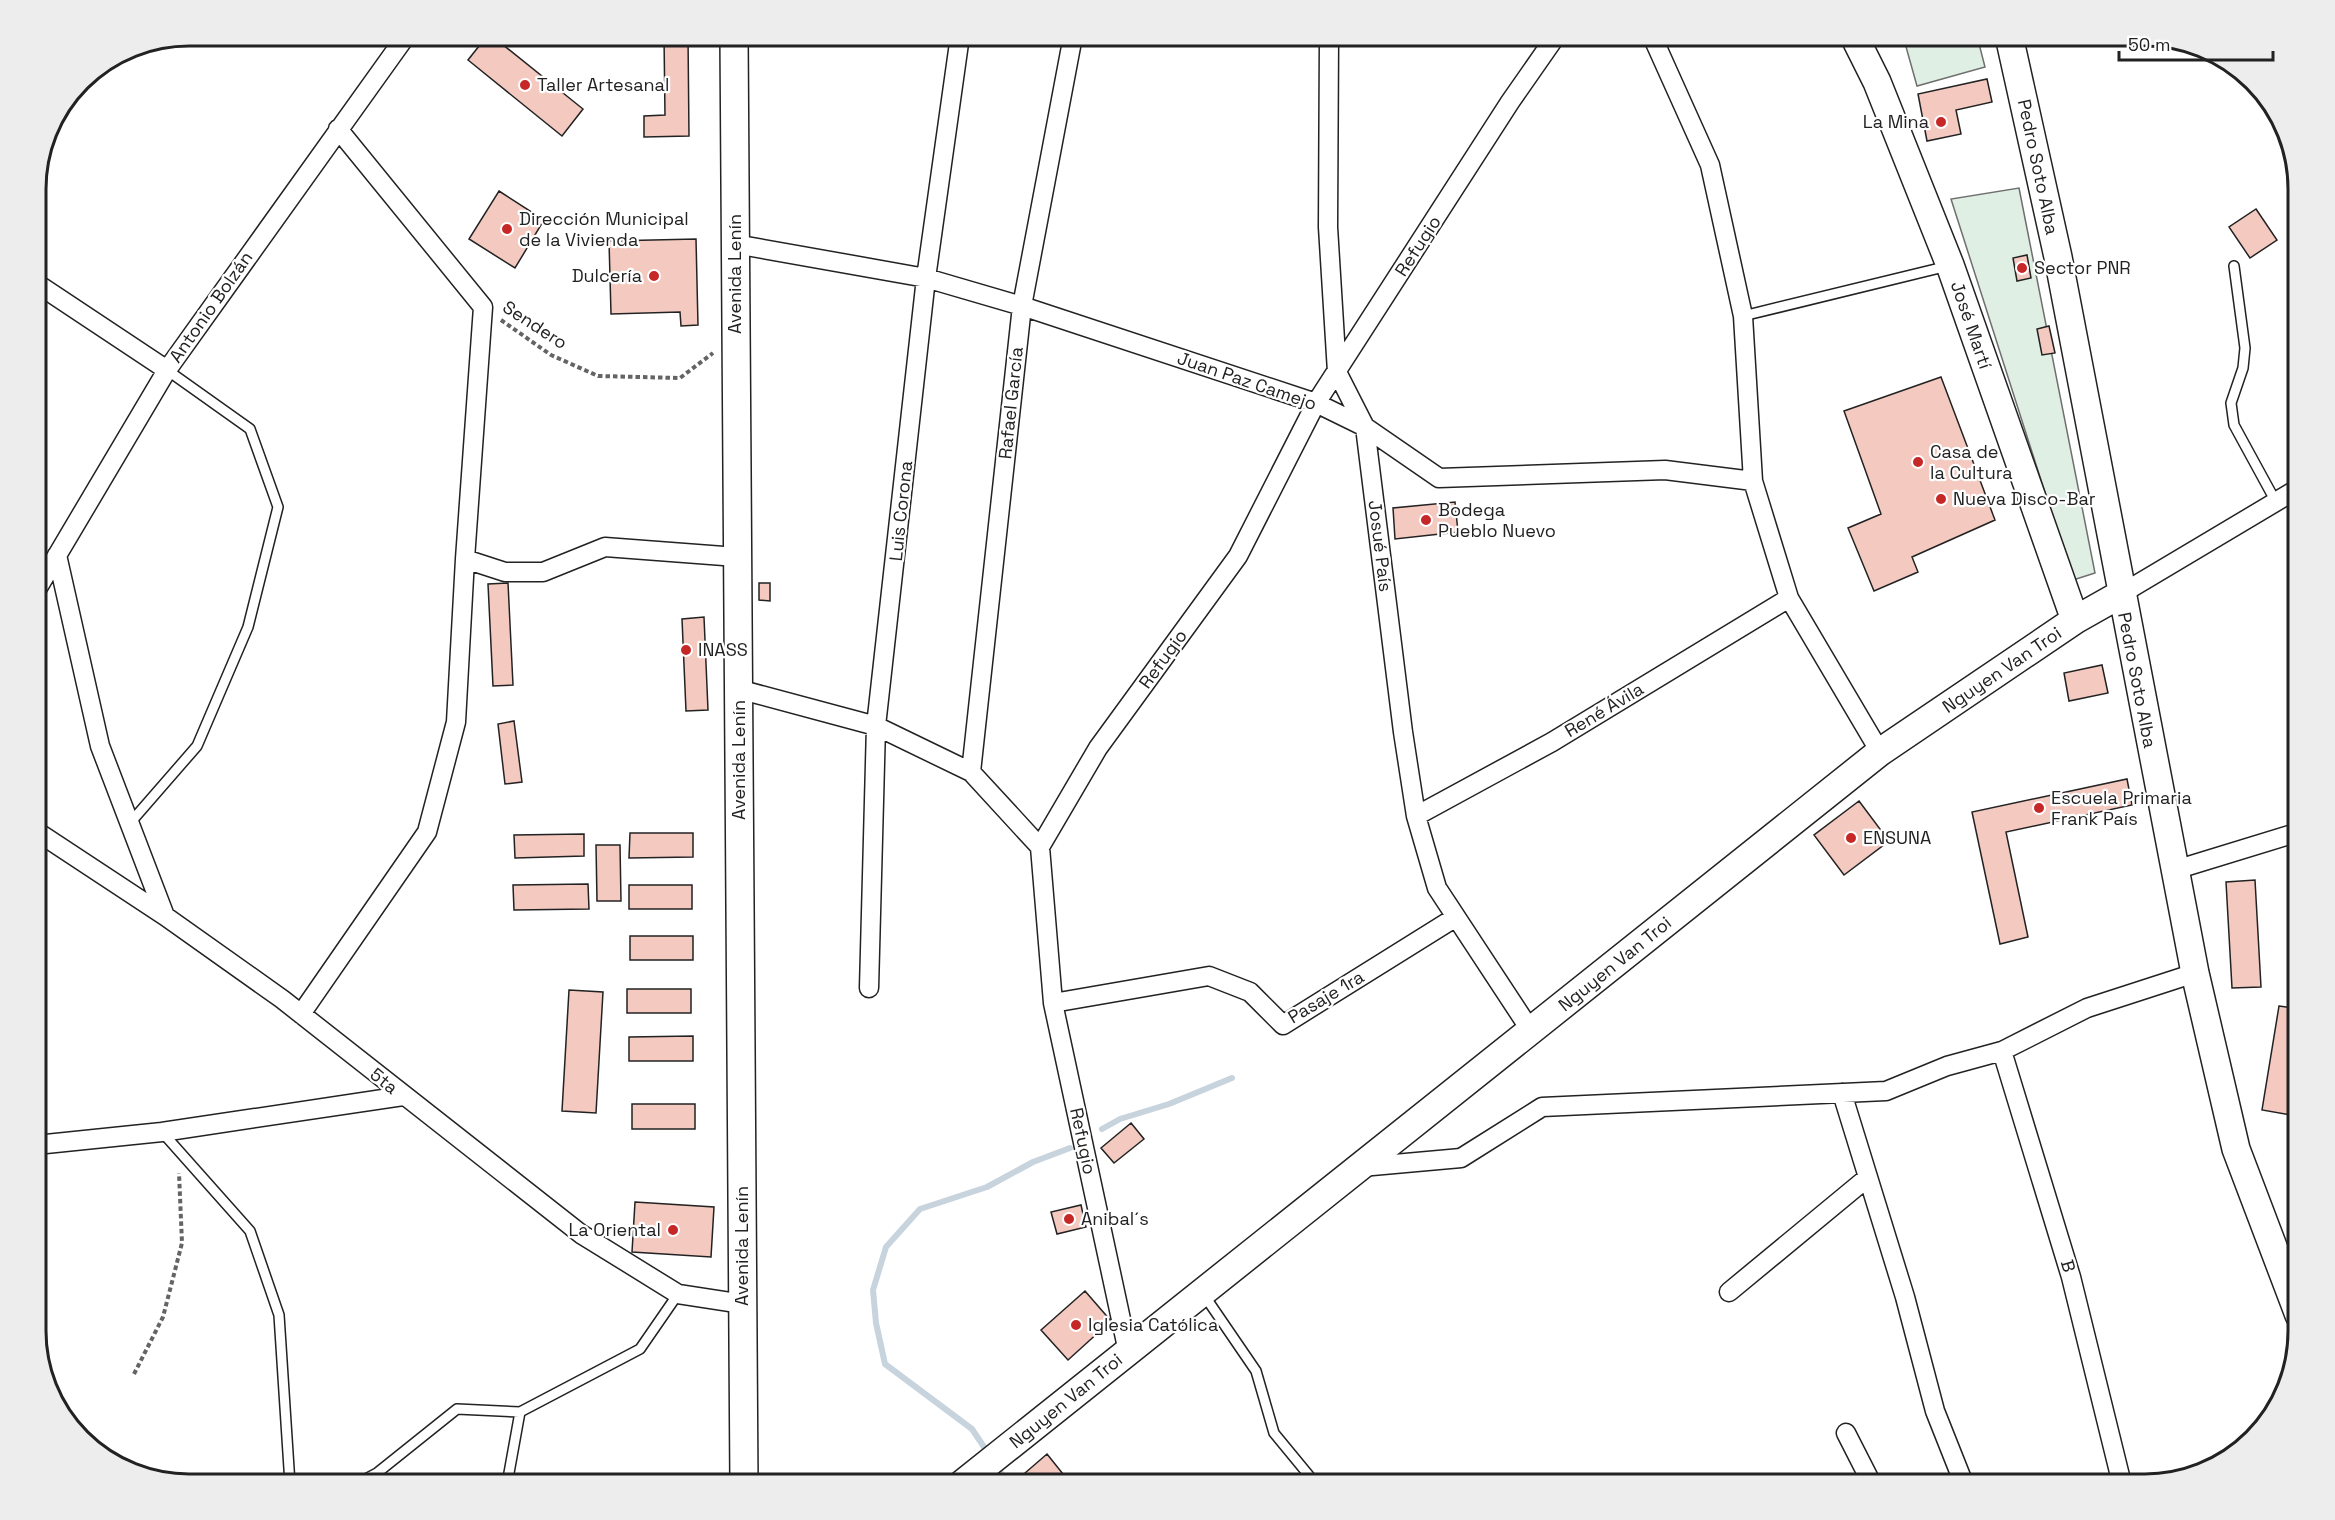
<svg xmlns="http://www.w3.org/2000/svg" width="2335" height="1520" viewBox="0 0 2335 1520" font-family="'Space Grotesk',sans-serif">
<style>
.green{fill:#e0efe3;stroke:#6f6f6f;stroke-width:1.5}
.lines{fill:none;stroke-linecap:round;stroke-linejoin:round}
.stream{stroke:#c7d3dd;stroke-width:6}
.building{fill:#f3c9c0;stroke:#222;stroke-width:1.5}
.lane-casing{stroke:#222;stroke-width:12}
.street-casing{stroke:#222;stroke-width:21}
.secondary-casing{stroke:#222;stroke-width:30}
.path{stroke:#646464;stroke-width:4;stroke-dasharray:4.5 3;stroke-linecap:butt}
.lane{stroke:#fff;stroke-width:9}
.street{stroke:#fff;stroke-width:18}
.secondary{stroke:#fff;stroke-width:27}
.poi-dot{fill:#c62828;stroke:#fff;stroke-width:2}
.labels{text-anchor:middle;stroke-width:4.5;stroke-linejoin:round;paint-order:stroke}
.poi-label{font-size:18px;fill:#222;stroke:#fff;text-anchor:start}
.street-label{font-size:18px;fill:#222;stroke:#fff}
.rim{fill:none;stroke:#222;stroke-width:3}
</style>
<rect width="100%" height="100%" fill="#fff"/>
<!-- green -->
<path class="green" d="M1903 36H1977L1985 67 1917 86Z
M2019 188 2095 573 2073 580 1951 199Z"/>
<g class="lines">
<!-- stream -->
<path class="stream" d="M1102 1129 1120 1119 1169 1104 1232 1078
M988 1453 972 1429 885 1364 876 1323 873 1290 886 1247 920 1209 987 1187 1033 1162 1070 1148
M996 1464 1007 1484"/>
</g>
<!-- building -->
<path class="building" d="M487 36H492L583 109 562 136 468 60Z
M664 36H688L689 136 644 137V116L665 115Z
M1983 36H1997L1998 39 1984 41Z
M1987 79 1992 102 1956 110 1961 134 1927 141 1918 94Z
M499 191 544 220 515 268 469 239Z
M2256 209 2277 240 2250 258 2229 227Z
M696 239 698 325 681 326 680 312 611 314 609 241Z
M2027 255 2031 278 2017 281 2013 258Z
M2049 326 2055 353 2042 355 2037 329Z
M1941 377 1995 520 1912 557 1918 572 1874 591 1848 528 1881 514 1844 411Z
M1455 502 1458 532 1395 539 1393 508Z
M508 583 513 685 493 686 488 584Z
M759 583H770V601L759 600Z
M704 617 708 710 686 711 682 619Z
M2102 665 2108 693 2069 701 2064 673Z
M514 721 522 782 505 784 498 724Z
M2127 779 2132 805 2006 832 2028 937 2000 944 1972 812Z
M1859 801 1889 841 1844 875 1814 835Z
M630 833H693V857L629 858Z
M584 834V856L515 858 514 835Z
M596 845H620L621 901H597Z
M2255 880 2261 987 2232 988 2226 882Z
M588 884 589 909 514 910 513 885Z
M629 885H692V909H629Z
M630 936H693V960H630Z
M2299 957V976L2292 972Z
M627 989H691V1013H627Z
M569 990 603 992 596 1113 562 1111Z
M2279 1006 2299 1009V1062L2291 1115 2262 1110Z
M693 1036V1061H629V1037Z
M632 1104H695V1129H632Z
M1131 1123 1144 1139 1114 1163 1101 1148Z
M635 1202 714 1207 711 1257 632 1252Z
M1081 1205 1086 1227 1057 1234 1051 1212Z
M1085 1291 1111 1321 1068 1360 1041 1330Z
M1047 1454 1071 1484H1035L1025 1473Z"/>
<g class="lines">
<defs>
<path id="lane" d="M2234 266 2245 348 2243 368 2231 403 2234 425 2276 502
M1743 316 1948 266
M130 823 197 746 248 627 278 507 250 429 167 370
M162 1132 250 1231 279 1315 290 1484
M1204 1295 1256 1371 1274 1433 1316 1484
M356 1484 377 1473 457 1409 520 1412 640 1349 678 1294
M507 1484 520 1412"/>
<path id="street" d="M1329 36 1328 227 1337 372 1365 427 1403 732 1416 816 1437 888 1531 1031
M1652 36 1710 165 1743 316 1753 481 1789 598 1880 752
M735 244 926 278 1022 306 1316 403 1365 427 1439 478 1665 470 1753 481
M36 283 167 370
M57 555 100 746 165 916
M465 559 505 572H543L605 547 737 557
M36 591 167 370 406 36
M2121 594 2299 488
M738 689 876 726 971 772 1040 847
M971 772 1022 306 1073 36
M1416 816 1552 742 1789 598
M36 831 165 916 282 999 581 1234 678 1294 743 1304
M2175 870 2299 832
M869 988 876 726 926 278 960 36
M1053 1003 1209 976 1250 992 1283 1025 1456 917
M301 1014 427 832 456 722 465 559 483 307 338 129
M2002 1051 2071 1277 2122 1484
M1842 1093 1905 1297 1935 1411 1964 1484
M36 1145 162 1132 403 1096
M1361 1167 1461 1158 1542 1107 1886 1091 1947 1066 2002 1051 2087 1008 2195 973
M1729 1292 1867 1178
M1128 1352 1053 1003 1040 847 1098 748 1238 556 1316 403 1510 102 1556 36
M1846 1433 1872 1484"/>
<path id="secondary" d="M734 36 744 1484
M1854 36 1877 82 1950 265 2075 620
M2009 36 2058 257 2195 973 2236 1149 2299 1315
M962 1484 1880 752 2075 620 2121 594"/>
</defs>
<!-- lane casing -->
<use href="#lane" class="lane-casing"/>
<!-- street casing -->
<use href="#street" class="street-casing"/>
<!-- secondary casing -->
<use href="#secondary" class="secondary-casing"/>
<!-- path -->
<path class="path" d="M501 320 551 355 598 376 680 378 713 353
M134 1374 163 1317 182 1243 179 1173"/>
<!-- lane -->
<use href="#lane" class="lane"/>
<!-- street -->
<use href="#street" class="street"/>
<!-- secondary -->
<use href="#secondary" class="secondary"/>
</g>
<!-- markers -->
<g class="poi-dot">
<circle cx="525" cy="85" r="6"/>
<circle cx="1941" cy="122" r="6"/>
<circle cx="507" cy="229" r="6"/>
<circle cx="2022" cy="268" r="6"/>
<circle cx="654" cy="276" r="6"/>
<circle cx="1918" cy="462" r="6"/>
<circle cx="1941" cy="499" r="6"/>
<circle cx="1426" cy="520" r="6"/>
<circle cx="686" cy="650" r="6"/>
<circle cx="2039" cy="808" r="6"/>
<circle cx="1851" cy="838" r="6"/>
<circle cx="1069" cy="1219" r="6"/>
<circle cx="673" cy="1230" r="6"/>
<circle cx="1076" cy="1325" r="6"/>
</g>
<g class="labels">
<!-- poi labels -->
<g class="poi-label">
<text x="537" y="91">Taller Artesanal</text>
<text x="1929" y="128" text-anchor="end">La Mina</text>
<text x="519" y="225">Dirección Municipal<tspan x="519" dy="21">de la Vivienda</tspan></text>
<text x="2034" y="274">Sector PNR</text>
<text x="642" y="282" text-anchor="end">Dulcería</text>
<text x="1930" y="458">Casa de<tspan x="1930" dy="21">la Cultura</tspan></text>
<text x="1953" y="505">Nueva Disco-Bar</text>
<text x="1438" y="516">Bodega<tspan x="1438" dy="21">Pueblo Nuevo</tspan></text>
<text x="698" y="656">INASS</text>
<text x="2051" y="804">Escuela Primaria<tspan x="2051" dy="21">Frank País</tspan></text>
<text x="1863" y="844">ENSUNA</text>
<text x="1081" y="1225">Anibal´s</text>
<text x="661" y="1236" text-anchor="end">La Oriental</text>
<text x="1088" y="1331">Iglesia Católica</text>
</g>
<!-- street labels -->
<g class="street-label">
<text transform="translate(2038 167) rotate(78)" y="6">Pedro Soto Alba</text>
<text transform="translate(1418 246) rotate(-57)" y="6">Refugio</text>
<text transform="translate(735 274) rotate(-90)" y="6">Avenida Lenín</text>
<text transform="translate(211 307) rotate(-55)" y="6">Antonio Bolzán</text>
<text transform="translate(535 325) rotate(33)" y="6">Sendero</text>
<text transform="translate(1971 325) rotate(71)" y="6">José Martí</text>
<text transform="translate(1247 381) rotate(19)" y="6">Juan Paz Camejo</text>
<text transform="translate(1011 403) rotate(-84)" y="6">Rafael García</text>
<text transform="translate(901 511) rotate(-84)" y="6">Luis Corona</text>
<text transform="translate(1380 546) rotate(83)" y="6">Josué País</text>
<text transform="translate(1163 659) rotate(-54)" y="6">Refugio</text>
<text transform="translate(2002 670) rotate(-34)" y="6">Nguyen Van Troi</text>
<text transform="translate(2137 680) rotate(79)" y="6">Pedro Soto Alba</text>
<text transform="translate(1604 710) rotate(-31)" y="6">René Ávila</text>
<text transform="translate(739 760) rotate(-90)" y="6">Avenida Lenín</text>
<text transform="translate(1615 964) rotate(-39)" y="6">Nguyen Van Troi</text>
<text transform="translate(1326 997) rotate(-31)" y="6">Pasaje 1ra</text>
<text transform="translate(384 1081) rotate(39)" y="6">5ta</text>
<text transform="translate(1083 1141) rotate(78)" y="6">Refugio</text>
<text transform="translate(742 1246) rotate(-90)" y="6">Avenida Lenín</text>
<text transform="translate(2068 1266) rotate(73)" y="6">B</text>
<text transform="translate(1066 1401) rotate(-39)" y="6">Nguyen Van Troi</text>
</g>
</g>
<!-- crop -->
<path d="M0 0H2335V1520H0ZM189 46H2145A143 143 0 0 1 2288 189V1331A143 143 0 0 1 2145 1474H189A143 143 0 0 1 46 1331V189A143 143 0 0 1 189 46Z" fill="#ededed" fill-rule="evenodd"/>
<path class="rim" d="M189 46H2145A143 143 0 0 1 2288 189V1331A143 143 0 0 1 2145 1474H189A143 143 0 0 1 46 1331V189A143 143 0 0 1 189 46Z"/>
<!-- scale -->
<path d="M2119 51v9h154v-9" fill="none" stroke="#222222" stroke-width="3"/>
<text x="2128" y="51" font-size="18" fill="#222222" stroke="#ffffff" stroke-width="4.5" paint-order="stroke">50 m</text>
</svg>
